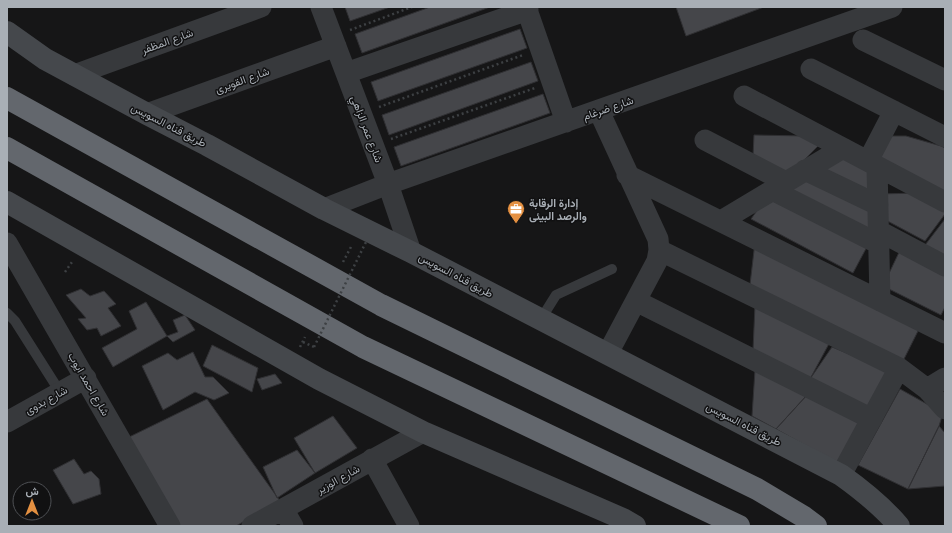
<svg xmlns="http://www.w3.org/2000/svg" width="952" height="533" viewBox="0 0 952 533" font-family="Lato,Vazirmatn,sans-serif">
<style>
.building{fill:#45464a;stroke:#303033}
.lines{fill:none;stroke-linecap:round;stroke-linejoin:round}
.path{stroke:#3d4043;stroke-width:2.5;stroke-dasharray:2 3;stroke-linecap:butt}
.lane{stroke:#37393c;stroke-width:10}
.street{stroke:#37393c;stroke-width:21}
.secondary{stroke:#45484c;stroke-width:22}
.highway{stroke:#63676d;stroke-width:22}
.path-bridge{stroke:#3d4043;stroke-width:2.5;stroke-dasharray:2 3;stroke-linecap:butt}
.labels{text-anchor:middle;stroke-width:3;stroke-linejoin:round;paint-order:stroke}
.street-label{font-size:11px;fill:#a9afb6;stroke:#111112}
.poi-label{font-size:11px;font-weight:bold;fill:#a9afb6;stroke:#111112;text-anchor:start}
</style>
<rect width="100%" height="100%" fill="#161617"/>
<!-- building -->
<path class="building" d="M345 7H390L350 21Z
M430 7H490L362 53 355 34Z
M676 7H764L686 36Z
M520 29 527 48 378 101 371 82Z
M531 62 538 81 389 135 382 115Z
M543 94 550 113 401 166 394 147Z
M754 135 805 136 823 141 788 176 753 156Z
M883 136H906L941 146 945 148V198L870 160Z
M842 151 874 168 875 200 813 168Z
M805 175 874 205 873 234 779 188Z
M918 193 945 205V214L925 241 880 217 879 194Z
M766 198 869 243 853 273 751 219Z
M945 219V260L922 249Z
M755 242 920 327 900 367 749 293Z
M902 246 945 269V307L941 315 883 286Z
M81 289 90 296 104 291 116 304 108 308 121 326 101 336 97 328 87 330 78 319 86 318 66 295Z
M146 302 167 336 113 367 102 348 137 329 129 311Z
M755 305 831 340 810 379 753 350Z
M185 315 195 330 173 342 167 336 178 332 173 320Z
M212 345 258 368 252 392 203 366Z
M832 347 890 371 871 415 810 379Z
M193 352 205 377H213L229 393 214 400 195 392 163 410 142 366 168 353 177 360Z
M755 370 807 395 776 429 752 416Z
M275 374 282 383 262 390 257 379Z
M900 389 943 413 939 426 908 489 858 465Z
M807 395 863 420 839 464 776 429Z
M207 399 280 501 236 526H176L121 441Z
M333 416 357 448 315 473 294 438Z
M939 426 945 433V486L908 489Z
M297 450 315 473 277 498 263 467Z
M74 459 84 474 91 471 99 479 101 494 73 504 53 470Z"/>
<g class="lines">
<!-- path -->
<path class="path" d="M350 30 412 7
M379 107 523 55
M391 139 535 88
M343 262 352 245
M65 272 72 262
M303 342 314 347
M300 347 305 337"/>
<!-- lane -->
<path class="lane" d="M7 313 15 321 60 392
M541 319 556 295 612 269"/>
<!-- street -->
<path class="street" d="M321 7 388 184 411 252
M526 7 566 122
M863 40 945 80
M811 69 945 137
M346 73 528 10
M74 75 261 7
M744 96 945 202
M599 111 658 239 659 250 657 261 608 353
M147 114 336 46
M705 140 786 182
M868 161 894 111
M877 166 880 301
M805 170 878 205
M627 175 945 333
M772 190 879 244
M324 209 388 184 892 7
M721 221 843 148
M879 231 945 266
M7 243 170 526
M659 250 899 368 927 389 945 409
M636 301 872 419
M927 389 945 378
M7 422 86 378
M372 459 409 526
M841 475 899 368
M283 509 293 526
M252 526 423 432"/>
<!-- secondary -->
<path class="secondary" d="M7 32 45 59 147 114 207 145 324 209 411 252 841 475C862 490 882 506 899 526
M7 202 319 379 423 432 623 519 635 526"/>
<!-- highway -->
<path class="highway" d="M7 98 381 305 757 489 804 517 816 526
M7 148 363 347 739 526"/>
<!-- path-bridge -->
<path class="path-bridge" d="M314 347 366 242"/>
</g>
<!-- icons -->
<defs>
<symbol id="office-pin" viewBox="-11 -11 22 30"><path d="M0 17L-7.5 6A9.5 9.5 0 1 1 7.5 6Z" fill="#e49041" stroke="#111112"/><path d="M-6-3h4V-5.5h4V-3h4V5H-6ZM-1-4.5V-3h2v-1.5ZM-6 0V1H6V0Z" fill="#fff"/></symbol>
</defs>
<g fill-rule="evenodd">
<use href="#office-pin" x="506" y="199" width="20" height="27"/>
</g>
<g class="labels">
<!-- street labels -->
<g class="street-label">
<text transform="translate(167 41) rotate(-20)" y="4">شارع المظفر</text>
<text transform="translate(242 80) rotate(-20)" y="4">شارع القويرى</text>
<text transform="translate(608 108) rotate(-19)" y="4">شارع ضرغام</text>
<text transform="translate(169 125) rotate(27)" y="4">طريق قناه السويس</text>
<text transform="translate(367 129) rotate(69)" y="4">شارع عمر الزاهي</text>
<text transform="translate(456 275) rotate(28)" y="4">طريق قناه السويس</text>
<text transform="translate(89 384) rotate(60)" y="4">شارع احمد ايوب</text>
<text transform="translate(46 400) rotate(-29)" y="4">شارع بدوى</text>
<text transform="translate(744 424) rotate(27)" y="4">طريق قناه السويس</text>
<text transform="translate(338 479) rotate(-29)" y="4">شارع الوزير</text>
</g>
<!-- poi labels -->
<g class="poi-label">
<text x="529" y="207">إدارة الرقابة<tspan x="529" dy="13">والرصد البيئى</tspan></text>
</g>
</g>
<!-- border -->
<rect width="952" height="533" fill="none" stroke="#a9afb6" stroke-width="16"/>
<!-- north arrow -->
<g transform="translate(32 501)"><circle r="19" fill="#111112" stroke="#4e5054"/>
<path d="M0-3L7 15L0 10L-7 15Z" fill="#e49041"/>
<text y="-6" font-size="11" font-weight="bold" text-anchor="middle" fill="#a9afb6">ش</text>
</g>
</svg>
